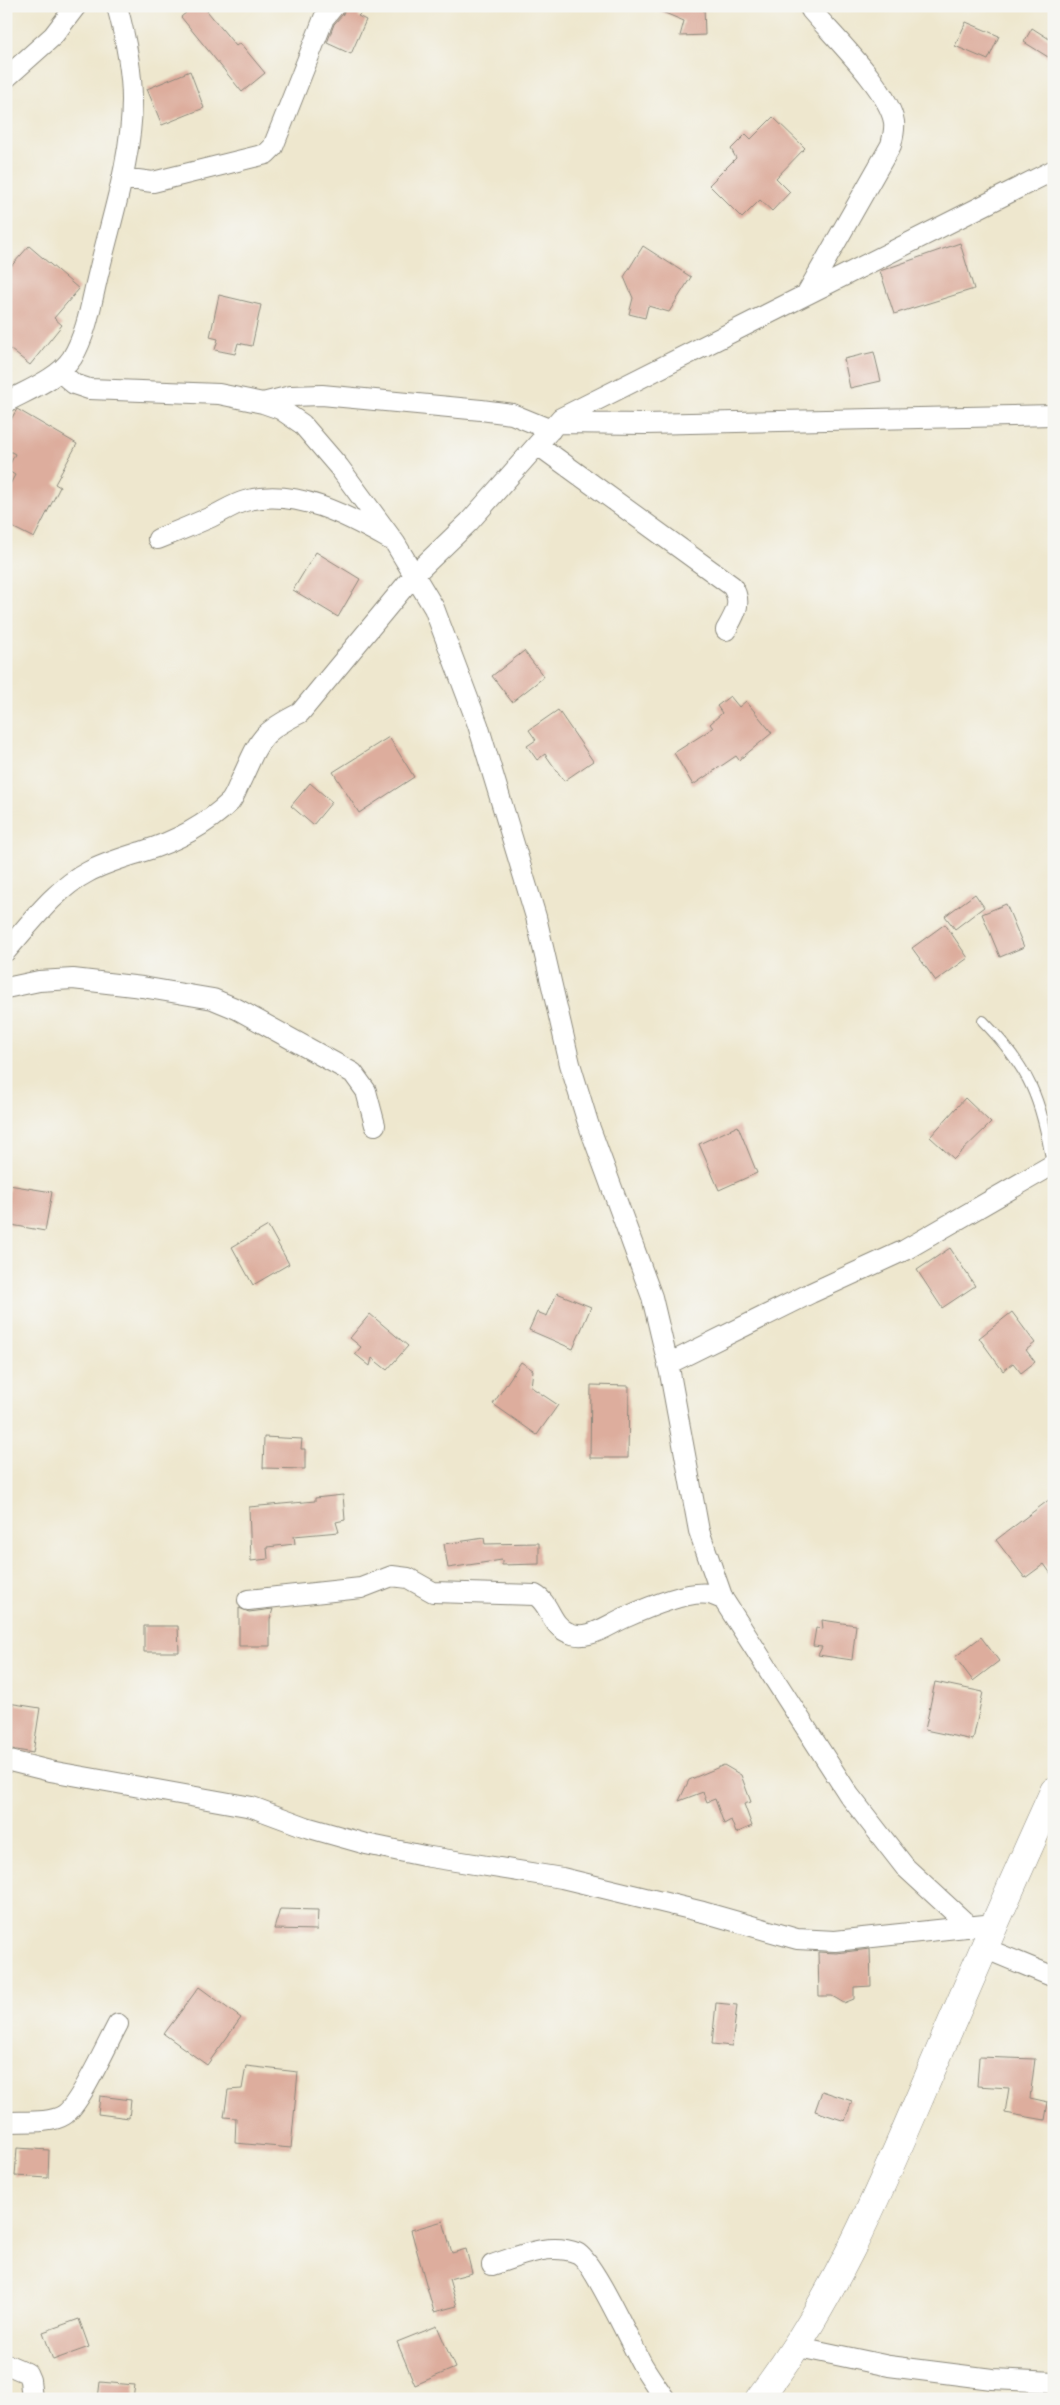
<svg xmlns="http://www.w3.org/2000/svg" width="1060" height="2405" viewBox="0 0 1060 2405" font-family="Dekko,sans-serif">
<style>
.building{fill:#ddad9d}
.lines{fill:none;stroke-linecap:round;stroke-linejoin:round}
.lane-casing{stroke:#8c897c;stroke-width:12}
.street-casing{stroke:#8c897c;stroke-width:22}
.secondary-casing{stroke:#8c897c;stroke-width:29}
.lane{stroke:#fff;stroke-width:10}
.street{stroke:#fff;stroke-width:20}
.secondary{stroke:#fff;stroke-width:28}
</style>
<rect width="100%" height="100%" fill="#f6f6f2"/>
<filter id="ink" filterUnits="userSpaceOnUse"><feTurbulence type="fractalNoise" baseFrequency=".02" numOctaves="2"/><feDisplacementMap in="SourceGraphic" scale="10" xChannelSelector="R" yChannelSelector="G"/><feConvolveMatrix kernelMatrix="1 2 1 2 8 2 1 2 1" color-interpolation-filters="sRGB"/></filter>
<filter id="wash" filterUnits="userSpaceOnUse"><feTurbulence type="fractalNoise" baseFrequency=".0096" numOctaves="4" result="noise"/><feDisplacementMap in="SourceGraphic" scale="20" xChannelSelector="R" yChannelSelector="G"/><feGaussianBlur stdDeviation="1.12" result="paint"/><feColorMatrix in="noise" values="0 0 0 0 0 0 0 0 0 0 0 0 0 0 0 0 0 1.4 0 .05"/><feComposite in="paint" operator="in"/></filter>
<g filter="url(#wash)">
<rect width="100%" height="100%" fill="#eee7ce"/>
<g id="blocks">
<!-- building -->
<path class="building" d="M194 6H203L236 46 240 43 265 73 242 92 181 17Z
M346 6 364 10 358 16 366 20 351 54 327 43 334 24 343 14Z
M648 6H704L705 35 680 36 684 21Z
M966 22 999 36 988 60 955 46Z
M1032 28 1054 42V48L1048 57 1024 42Z
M190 71 204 108 162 125 147 89Z
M773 117 805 148 776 178 790 192 772 211 760 200 742 218 709 185 736 158 731 149 746 134 751 139Z
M960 243 974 289 894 314 880 271Z
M29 246 79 289 54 318 62 325 30 365 6 346V272Z
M643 246 691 277 669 312 648 306 645 318 629 314 633 298 624 277Z
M219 295 261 305 252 346 238 343 235 354 215 350 218 339 210 337Z
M874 352 881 381 850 388 844 359Z
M17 409 77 444 55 484 60 487 34 538 6 524V492L15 475 7 470 15 454 6 449V428Z
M316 552 360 579 338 617 293 590Z
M524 651 544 677 512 702 492 676Z
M730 696 739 707 746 701 772 733 739 760 736 756 693 785 674 753 713 728 710 724 722 713 717 706Z
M558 710 593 761 564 781 545 754 537 760 527 746 536 740 529 730Z
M389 737 414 777 359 813 333 772Z
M310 783 332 802 313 825 291 806Z
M975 894 984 907 955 929 945 916Z
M1006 904 1024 947 1000 957 982 914Z
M945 924 968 958 936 981 912 948Z
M965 1098 991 1123 954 1159 930 1137Z
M738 1126 757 1173 719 1190 699 1144Z
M9 1185 52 1192 45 1231 6 1224Z
M268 1226 289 1264 253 1285 232 1247Z
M950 1248 975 1286 942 1308 917 1270Z
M557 1293 591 1307 573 1349 529 1330 537 1312 547 1316Z
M1012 1312 1035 1343 1026 1350 1035 1362 1021 1373 1013 1363 1003 1371 979 1338Z
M370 1314 408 1346 387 1370 372 1358 370 1366 355 1354 361 1347 350 1338Z
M521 1362 533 1370 531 1387 558 1405 537 1435 493 1404Z
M591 1385 629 1386 628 1458H590Z
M264 1437 302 1439 301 1449H305V1469L263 1468Z
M343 1495 345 1520 336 1522 339 1532 294 1536 295 1544 267 1547 268 1559 251 1561 249 1507 315 1501V1498Z
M1054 1496V1578L1044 1564 1025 1578 996 1540Z
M484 1538 485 1544 539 1543V1564L502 1565V1560L448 1568 444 1544Z
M239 1608 249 1612 273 1609 270 1619V1646H239Z
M822 1620 856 1625 852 1660 818 1655 822 1647 813 1646 816 1628 823 1629Z
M144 1626H178L179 1652H144Z
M981 1637 999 1661 973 1681 955 1657Z
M935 1682 983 1692 973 1740 925 1730Z
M8 1703 40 1708 33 1753 6 1748Z
M724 1765 741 1775 751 1802 744 1804 752 1826 736 1833 731 1820 724 1824 715 1799 707 1802 703 1792 679 1801 689 1780Z
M280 1909 318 1910 317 1930 274 1929Z
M870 1949 871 1986 854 1987V1999L844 2003 832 1996H819L818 1952 836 1953Z
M199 1987 241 2018 207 2065 164 2034Z
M716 2003 737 2005 732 2046 712 2044Z
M979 2057 1035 2059 1030 2098 1048 2102 1045 2120 1005 2113 1009 2088 977 2086Z
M246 2066 298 2072 291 2148 235 2143 236 2118 224 2117 228 2090 242 2089Z
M822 2091 852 2101 845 2121 815 2111Z
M100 2096 131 2100 129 2118 98 2114Z
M17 2148 49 2150 48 2178 15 2176Z
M443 2221 452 2253 466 2249 472 2273 449 2279 457 2306 434 2312 411 2230Z
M79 2319 89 2347 53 2360 43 2332Z
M437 2326 455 2368 415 2385 397 2342Z
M100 2382 135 2385 133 2399H98Z"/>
</g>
</g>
<g filter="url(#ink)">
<use href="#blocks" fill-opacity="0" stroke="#8c897c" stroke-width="1"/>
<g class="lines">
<defs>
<path id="lane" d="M983 1021C1030 1069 1042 1100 1052 1165"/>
<path id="street" d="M6 78 53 36 76 6
M122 178 153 182 266 154 273 147 324 18 334 6
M807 293 891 145C893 137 895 130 894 122 889 90 833 36 811 10
M60 372 74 384 89 389 219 394 263 403 280 409 302 424 339 467 395 543 434 608 478 725 536 917 570 1064 588 1123 652 1297 670 1373 699 1531 723 1599
M6 402C28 390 58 379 72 358 88 332 92 297 100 267 113 213 132 156 132 100 132 69 125 36 117 6
M263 403 291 396 322 395 481 410 512 414 551 430
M557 423 645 424 1054 415
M538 445 732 586C743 603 735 614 726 630
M158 539C176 532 193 525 211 517 222 512 234 504 245 501 295 487 348 516 389 539
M6 951C30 924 55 889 88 872 105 863 123 858 141 852 174 842 205 826 230 802 235 796 238 786 242 778 260 739 260 733 300 713L414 575 469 522 561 418 1054 170
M6 988 39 981 73 979 142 987 213 999 237 1009 353 1073 366 1091 375 1125
M668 1364 811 1293 905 1250 1054 1164
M248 1600 361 1588 392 1576 408 1578 433 1592 535 1595C550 1603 550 1624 567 1632 587 1642 606 1626 624 1618 644 1609 688 1590 709 1594 714 1595 719 1598 723 1599L849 1795 905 1867 970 1927
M6 1760 50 1771 252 1807 306 1827 366 1844 424 1856 562 1878 703 1912 797 1939 835 1941 994 1924
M984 1948 1054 1977
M6 2122C23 2121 50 2124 64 2115 80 2105 108 2042 118 2024
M492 2265C519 2256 549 2242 577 2253 592 2259 631 2344 642 2364 649 2376 657 2387 665 2399
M794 2346 889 2366 992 2379 1054 2382
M6 2364 27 2373 30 2380 32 2399"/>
<path id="secondary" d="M759 2399C833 2303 881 2188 928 2078 969 1982 1011 1886 1054 1791"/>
</defs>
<!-- lane casing -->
<use href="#lane" class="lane-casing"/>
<!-- street casing -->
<use href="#street" class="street-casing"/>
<!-- secondary casing -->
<use href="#secondary" class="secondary-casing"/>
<!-- lane -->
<use href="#lane" class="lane"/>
<!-- street -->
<use href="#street" class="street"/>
<!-- secondary -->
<use href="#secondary" class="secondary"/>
</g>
</g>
<!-- margin -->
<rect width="1060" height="2405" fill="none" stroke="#f6f6f2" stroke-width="25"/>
</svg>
